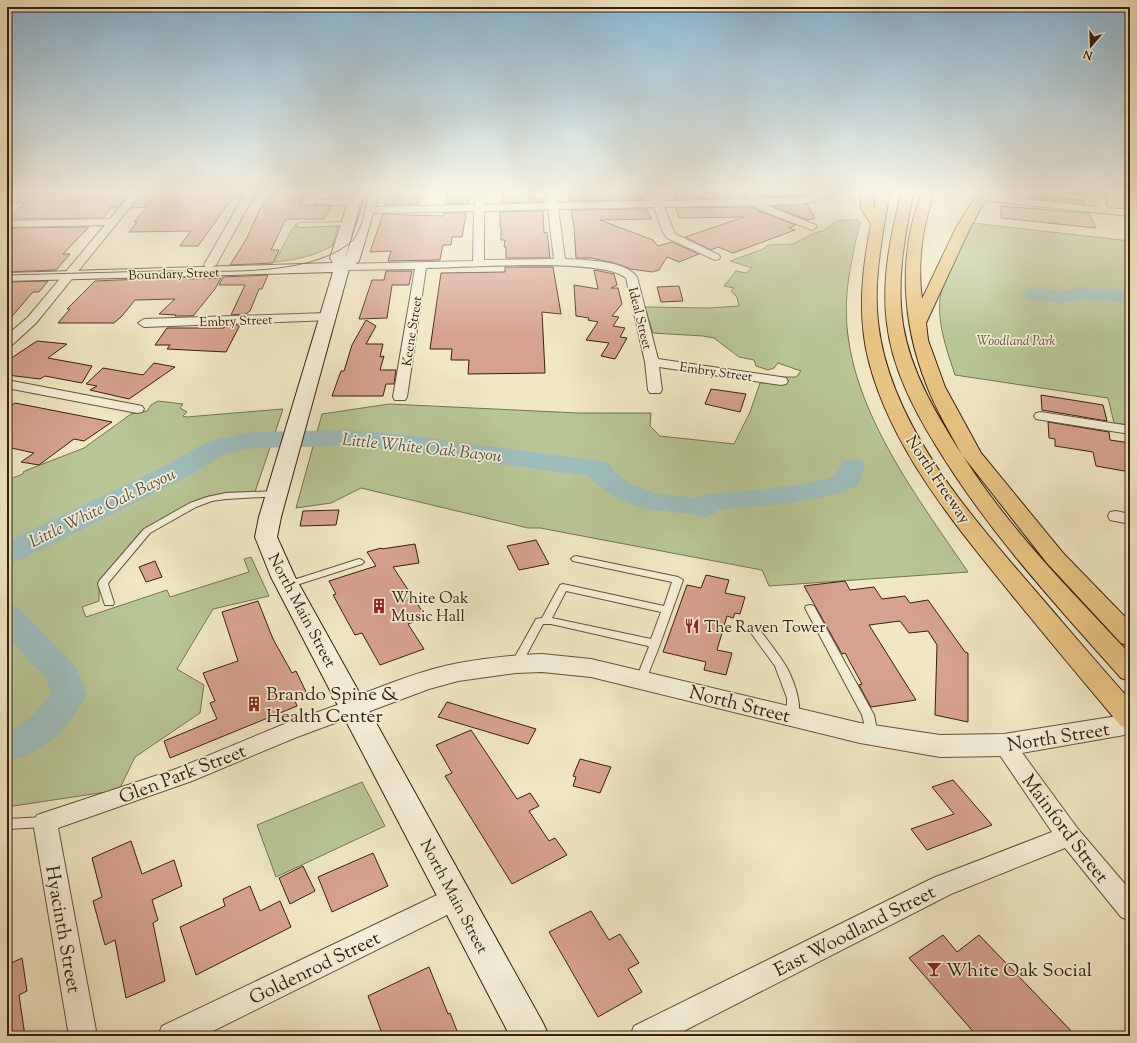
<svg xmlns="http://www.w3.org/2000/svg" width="1137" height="1043" viewBox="0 0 1137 1043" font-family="'Sorts Mill Goudy',serif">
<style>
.green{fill:#b8c595;stroke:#767252}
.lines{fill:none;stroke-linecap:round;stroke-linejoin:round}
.river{fill:#9dbebd;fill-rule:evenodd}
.building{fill:#d7a191;stroke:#35200e}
.service-casing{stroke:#64523c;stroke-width:2}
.minor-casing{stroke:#64523c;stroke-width:2}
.tertiary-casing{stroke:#64523c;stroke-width:2}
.secondary-casing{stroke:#35200e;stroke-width:2}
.motorway-casing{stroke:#35200e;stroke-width:2}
.service{fill:#f5efd9;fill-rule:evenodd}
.minor{fill:#f5efd9;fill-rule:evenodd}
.tertiary{fill:#f5efd9;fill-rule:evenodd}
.secondary{fill:#f5efd9;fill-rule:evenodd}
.motorway{fill:#e8c482;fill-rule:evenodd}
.tram{stroke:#35200e;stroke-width:1}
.labels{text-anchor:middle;stroke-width:3.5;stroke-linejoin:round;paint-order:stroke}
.far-street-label{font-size:13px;fill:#35200e;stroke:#f5efd9}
.far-park-label{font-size:13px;font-style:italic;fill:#5c5236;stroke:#f5efd9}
.street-label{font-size:16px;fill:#35200e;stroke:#f5efd9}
.poi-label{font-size:16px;fill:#35200e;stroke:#f5efd9;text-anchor:start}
.water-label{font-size:17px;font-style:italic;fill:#544f43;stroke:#f5efd9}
.near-poi-label{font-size:19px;fill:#35200e;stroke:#f5efd9;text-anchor:start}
.near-street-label{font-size:19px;fill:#35200e;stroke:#f5efd9}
</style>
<rect width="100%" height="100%" fill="#f0e7c4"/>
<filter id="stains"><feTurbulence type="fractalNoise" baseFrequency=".005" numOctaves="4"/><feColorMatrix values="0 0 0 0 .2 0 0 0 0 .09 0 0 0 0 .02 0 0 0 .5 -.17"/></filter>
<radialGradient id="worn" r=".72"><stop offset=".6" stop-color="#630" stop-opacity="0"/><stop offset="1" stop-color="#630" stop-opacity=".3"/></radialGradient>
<!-- green -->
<path class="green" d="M1113 190H1130V214L1115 204Z
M842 220H858L860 222C855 245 849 269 847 293 838 395 914 492 968 572L769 586 762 570 540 528H528L361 488 331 503 296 508 322 414 389 404 578 413H651L650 426 660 436 734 444 750 412 760 383 783 382 781 377H796L801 371 778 363 774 368 768 370 756 366 754 360 739 357 714 338 703 336 653 333 645 307 708 308 739 306 737 297 731 291 734 288 724 286 736 271 746 273 752 268 730 261 763 249 768 245 793 244 814 233 823 231 835 222Z
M972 223 1130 241V425L1114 423 1108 398 955 375C945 344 932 311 945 279 953 260 964 242 972 223Z
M338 226 332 246C314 256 295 260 275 262L293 227Z
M158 401 183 404 180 408 187 412 183 416 186 417 283 409 255 492 209 496 189 505 141 532 99 581V601L82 607 86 617 167 590 170 597 249 572 244 559 251 557 269 596 213 609 177 669 204 685 200 713 135 757 119 790 7 807V480L23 474V472L27 470 84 448 131 414 147 411 151 405Z
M362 782 385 826 276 877 257 825Z"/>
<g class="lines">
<!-- river -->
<path class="river" d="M1033 288 1061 291 1085 288 1130 291V303L1085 300 1061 303 1026 298 1023 294 1026 290Z
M346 430 399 434 598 461 608 463 619 476 633 485 656 494 697 498 710 494C732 491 822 486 835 475 838 472 840 465 842 461L852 459 862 461 865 467 858 485C815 505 764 505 718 510 704 522 699 515 684 513 677 512 670 512 663 511 635 509 607 497 589 476L399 450 346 446 253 448 226 453 185 478 18 561 7 564V542L165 466 209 441 253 432Z
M7 605 19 608 75 666 87 694C68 728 47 753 7 761V731C25 728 40 707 51 693L47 680 7 636Z"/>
</g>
<!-- building -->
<path class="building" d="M7 190H132L118 207H112L103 218 8 219 25 203H7Z
M145 190H234L231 193H236L198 246H180L191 231 129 232 137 222H134L146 207 131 208Z
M272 190H307L300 205 332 206 324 219H286L271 250H279L273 263 230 265 247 238 259 211Z
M388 190H420L418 205H385Z
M448 190H470L468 204H445Z
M505 190 531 191V199H543V202L501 203Z
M623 190 625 197H643L644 200 570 201 568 191Z
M708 190H744L748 198 675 199 674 194H710Z
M757 190H798L802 197H761Z
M1035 190H1072L1081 191 1082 194Z
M1025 195 1084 201 1085 204 1025 197Z
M807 204 815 218 808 220 772 206Z
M1001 206 1089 213 1096 228 1001 218Z
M753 207 759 211 796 225 789 228 795 230 733 253 718 247 711 250 685 237 744 217 679 218 676 208Z
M647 209 651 219 600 220 653 240 658 246 672 242 699 254 679 262 667 257 659 270 652 272 631 269 614 263 591 258H576L574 227 571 210Z
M543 211 544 233 547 232 550 258H506V247H504L505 240H501V226L500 227V212Z
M444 213H466V215L462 237H452L451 245H443L440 260 388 261 391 251 370 252 383 214 443 216Z
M89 227 63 254H70L56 270 7 272V228Z
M505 267H553L561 314 542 312 545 373 468 374 469 360H451L452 349H430L441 273 505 272Z
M594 270 614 274 617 285 611 288H618L622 304 612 316 619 317 613 326 625 328 620 337 627 338 615 359 601 356 609 343 586 340 598 322 588 320 589 318 576 316 574 285 598 289Z
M386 271H412L409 285H392L387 318 359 319 372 280H384Z
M268 275 262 289H259L250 311 246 314 231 315 245 285H219L223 277Z
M190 277 189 279 221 278 215 289 193 316H175L176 315 159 314 175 299 135 300 122 316 114 323H58L70 309H67L95 281Z
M48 281 39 292H33L7 322V282Z
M679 286 683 301 661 302 657 287Z
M366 320 376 326 366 344H383L380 357 384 356 380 370H396L394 384H386L383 396H332L341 371H344L352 345Z
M226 325H240L226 352 167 349 170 345H155L167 328H224Z
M37 341 67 344 48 358 92 366 82 383 45 376 40 379 7 375V361Z
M154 363 175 367 129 399 90 390 97 386 86 384 103 368 143 375Z
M711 389 746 394 740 412 705 404Z
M1041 395 1103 405 1107 421 1042 410Z
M15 403 92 418 112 422 84 441 74 439 39 465 21 462 34 453 7 447V408Z
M1048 422 1109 432 1110 440 1130 443V472L1096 466 1093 452 1055 446V439L1049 438Z
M339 510 336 525 300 526 303 511Z
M536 540 549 564 519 570 507 546Z
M415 544 419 563 393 567 426 617 408 624 424 649 380 665 362 633 355 635 333 595 336 594 329 581 376 566 367 552 381 548 382 549Z
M155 561 162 577 146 582 139 567Z
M706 575 729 580 725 593 745 597 740 614 735 613 733 618 727 616 717 650 732 653 726 675 704 670 706 662 663 652 687 585 701 588Z
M845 581 850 590 874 587 882 599 905 596 910 603 928 600 965 652 968 653V722L935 715 937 645 928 631 909 633 900 621 869 625 916 700 871 707 859 685 862 684 845 653 842 654 804 586Z
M258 601 273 639 292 673 296 671 308 696 295 701 297 706 170 758 164 741 217 719 210 703 215 701 203 673 238 661 222 612Z
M447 702 536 729 528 744 438 717Z
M471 730 517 799 530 793 539 806 529 811 549 841 555 838 567 855 512 884 445 776 452 773 436 745Z
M580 759 611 767 600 793 573 786 576 777 573 776Z
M953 780 992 825 927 850 911 829 954 814 932 787Z
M131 841 142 874 174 860 182 886 152 900 158 920 153 923 165 981 126 998 115 940 105 945 93 901 102 897 92 858Z
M373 853 388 886 332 912 318 877Z
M303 866 315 891 290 904 279 878Z
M250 886 260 911 280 901 291 927 196 975 180 927 225 906 223 899Z
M591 911 609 940 620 934 639 963 628 969 642 992 598 1017 549 932Z
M943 935 957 952 979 935 1076 1036H977L909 958Z
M22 958 27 991 19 995 25 1036H7V965Z
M429 967 448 1014 450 1013 459 1036H383L368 996Z"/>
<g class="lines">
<defs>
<path id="service" d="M320 190H325L320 200H332L335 190H339L337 200H354L357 202 354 204 334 205 315 203Z
M1020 190 1100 197 1103 199 1100 201 1022 193 1020 192Z
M348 222 351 224 350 225 299 227 296 225 299 223Z
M277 491 280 492 281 494 280 496 226 499 212 501 196 507 150 533 109 582 108 584 114 603 113 605H105L98 584 99 581 144 529 190 503 207 497 226 493Z
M576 556 678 577 683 580 659 647 645 682 641 683 637 682 636 679 649 647 648 646 551 624H543L520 667H512L511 664 536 619 542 618 560 585 563 584 664 606 672 582 573 561 571 559 573 557ZM566 591 661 612 651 639 552 618Z
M359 559 362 560 364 562 362 564 287 588 282 585 284 583Z
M810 605 814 606 815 608 874 715 878 735 876 738 872 739 868 738 862 715 805 608 806 606Z
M756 629 760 630C768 641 777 652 784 663 792 675 804 706 797 719L793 720 789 719 787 716V698L775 666 751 633 752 630Z
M45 817 49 818 51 822 49 826 45 827 7 829V819Z"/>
<path id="minor" d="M134 190H144L36 323 12 345 7 346V335L28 317 105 225 7 227V221L110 219Z
M247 190H257L216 265 210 268 206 267 204 265Z
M475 190H485L484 205 548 203 546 190H556L558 203 652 201 648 190H658L662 201 751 199 745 190H755L760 199 802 198 831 190H846L844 192 803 204 765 205 816 225 817 227 812 230 760 210 754 205 664 207 675 234 719 255 720 257 719 259 715 260 667 238 663 232 654 207 558 209 565 259C584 260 625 260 637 277L658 359 781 377 786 378 788 381 786 384 781 385 659 367 662 390 660 393H650L648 390 645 362 626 278C602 257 463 268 426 268L407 397 405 400H395L393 397 415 269 342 270 336 267 342 264 473 261 474 211 368 213 363 210 368 207 475 205ZM548 209 554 259 484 260V211Z
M1093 190H1103L1107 208 1130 210V216L981 200 976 197 981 194 1097 207Z
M327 313 333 317 331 320 144 327 138 323 144 319Z
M7 380 137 405 142 406 144 409 142 412 137 413 7 388Z
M1041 412 1130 426V434L1036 419 1034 416 1036 413Z
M1116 511 1130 514V524L1110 520 1108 516 1110 512Z
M354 699 362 701 365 707 362 713 297 737 192 781 58 828 97 1036H69L33 822 37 815 176 769 282 725Z
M1004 736 1012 739 1078 829 1130 890V921L1121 917 1065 848 951 894 674 1036H630L634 1026 933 878 1052 832 993 745 996 739Z
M456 886 465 890 469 898 465 906 203 1036H158L162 1026Z"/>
<path id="tertiary" d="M542 654 591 659 860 723 940 735 1004 734 1130 714V734L1004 756 940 757 860 743 591 677 542 672 516 673 458 681 429 689 354 717 345 714 341 707 345 700C382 687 420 670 459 663 486 658 514 655 542 654Z"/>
<path id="secondary" d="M352 190H364L345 259 368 190H380L359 261 349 269 281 517 277 537 295 577 543 1023 549 1036H510L271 577 255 537 259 517 333 272 7 281V273L333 263 330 258Z
M981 190H994L985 200 981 201 975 197Z"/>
<path id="motorway" d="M858 190H870L873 197 874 210 878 190H890C883 234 873 278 878 322 889 423 969 514 1033 588 1065 625 1097 663 1130 700V729L1120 725C1084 682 1048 639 1012 595 956 526 892 450 869 362 857 316 862 270 871 224L861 209V197Z
M902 190H914C905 234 896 280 903 325 911 373 937 415 962 455 950 432 936 410 927 386 902 324 897 253 923 190H935C923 224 917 262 922 299L956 228 977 194 981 193 987 197 970 228 926 323 928 340 945 387 981 453 1063 553 1130 622V646L1121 643 1047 563 963 456C1009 529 1071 591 1130 654V681L1121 678C1054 603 987 530 935 444 913 408 892 367 887 324 881 279 891 234 902 190Z"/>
</defs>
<!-- service casing -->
<use href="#service" class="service-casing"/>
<!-- minor casing -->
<use href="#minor" class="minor-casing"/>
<!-- tertiary casing -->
<use href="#tertiary" class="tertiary-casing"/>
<!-- secondary casing -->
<use href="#secondary" class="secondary-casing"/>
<!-- motorway casing -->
<use href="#motorway" class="motorway-casing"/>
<!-- service -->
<use href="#service" class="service"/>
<!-- minor -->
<use href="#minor" class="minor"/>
<!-- tertiary -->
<use href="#tertiary" class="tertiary"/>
<!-- secondary -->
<use href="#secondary" class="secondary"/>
<!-- motorway -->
<use href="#motorway" class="motorway"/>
<!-- tram -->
<path class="tram" d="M7 275C56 274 106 272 155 271 210 270 305 279 350 243 363 232 365 206 369 190"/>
</g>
<!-- sky -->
<linearGradient id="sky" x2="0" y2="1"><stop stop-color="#8ab8d7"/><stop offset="0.57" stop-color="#f8f4e4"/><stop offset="1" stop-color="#f8f4e4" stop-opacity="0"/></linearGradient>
<rect width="1137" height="336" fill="url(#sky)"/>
<!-- icons -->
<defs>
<symbol id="building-bare" viewBox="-9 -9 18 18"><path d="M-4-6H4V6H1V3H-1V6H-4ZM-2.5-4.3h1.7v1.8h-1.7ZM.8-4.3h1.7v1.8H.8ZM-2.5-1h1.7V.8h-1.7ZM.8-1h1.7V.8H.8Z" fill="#8f2418" stroke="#f5efd9" stroke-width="2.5" paint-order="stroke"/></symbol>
<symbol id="restaurant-bare" viewBox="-9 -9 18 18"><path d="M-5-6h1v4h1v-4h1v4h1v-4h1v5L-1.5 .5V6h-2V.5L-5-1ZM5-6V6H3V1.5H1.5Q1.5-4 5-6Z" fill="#8f2418" stroke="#f5efd9" stroke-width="2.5" paint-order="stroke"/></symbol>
<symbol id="bar-bare" viewBox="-9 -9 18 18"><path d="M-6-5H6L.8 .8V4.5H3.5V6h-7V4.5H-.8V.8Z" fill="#8f2418" stroke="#f5efd9" stroke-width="2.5" paint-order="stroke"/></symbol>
</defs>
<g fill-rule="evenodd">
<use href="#building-bare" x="368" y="595" width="22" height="22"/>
<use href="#restaurant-bare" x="681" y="615" width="22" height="22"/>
<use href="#building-bare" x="243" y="693" width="22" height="22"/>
<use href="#bar-bare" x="923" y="958" width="22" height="22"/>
</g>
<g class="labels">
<!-- far-street labels -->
<g class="far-street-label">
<text transform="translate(174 273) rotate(-2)" y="5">Boundary Street</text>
<text transform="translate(641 318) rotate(76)" y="5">Ideal Street</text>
<text transform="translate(236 320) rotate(-2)" y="5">Embry Street</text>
<text transform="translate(411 331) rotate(-81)" y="5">Keene Street</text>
<text transform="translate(716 371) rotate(8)" y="5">Embry Street</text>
</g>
<!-- far-park labels -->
<g class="far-park-label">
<text x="1016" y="345">Woodland Park</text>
</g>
<!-- street labels -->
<g class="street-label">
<text transform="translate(939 479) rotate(56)" y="6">North Freeway</text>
<text transform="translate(303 610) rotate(62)" y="6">North Main Street</text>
<text transform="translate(455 896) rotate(62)" y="6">North Main Street</text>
</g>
<!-- poi labels -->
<g class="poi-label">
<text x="391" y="603">White Oak<tspan x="391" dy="18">Music Hall</tspan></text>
<text x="704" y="632">The Raven Tower</text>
</g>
<!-- water labels -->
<g class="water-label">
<text transform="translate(422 447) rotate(6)" y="6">Little White Oak Bayou</text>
<text transform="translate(102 507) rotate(-26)" y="6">Little White Oak Bayou</text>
</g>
<!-- near-poi labels -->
<g class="near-poi-label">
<text x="266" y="700">Brando Spine &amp;<tspan x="266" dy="22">Health Center</tspan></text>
<text x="946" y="976">White Oak Social</text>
</g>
<!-- near-street labels -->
<g class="near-street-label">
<text transform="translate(740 703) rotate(14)" y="7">North Street</text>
<text transform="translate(1058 736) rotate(-9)" y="7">North Street</text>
<text transform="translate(182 773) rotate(-21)" y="7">Glen Park Street</text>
<text transform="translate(1066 828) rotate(53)" y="7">Mainford Street</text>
<text transform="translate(64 929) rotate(80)" y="7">Hyacinth Street</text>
<text transform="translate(854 930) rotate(-27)" y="7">East Woodland Street</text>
<text transform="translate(314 967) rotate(-26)" y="7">Goldenrod Street</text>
</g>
</g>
<!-- margin -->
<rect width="1137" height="1043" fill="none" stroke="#f0e7c4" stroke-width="24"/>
<rect x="8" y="8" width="1121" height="1027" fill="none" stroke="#35200e" stroke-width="2"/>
<rect x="12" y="12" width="1113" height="1019" fill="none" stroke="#35200e"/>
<!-- north arrow -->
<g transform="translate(1091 46) rotate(199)" stroke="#f5efd9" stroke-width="3" paint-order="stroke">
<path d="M0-3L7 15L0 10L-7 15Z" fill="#35200e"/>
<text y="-6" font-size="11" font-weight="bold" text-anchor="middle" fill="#35200e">N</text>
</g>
<rect width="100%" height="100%" filter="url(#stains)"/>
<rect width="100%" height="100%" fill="url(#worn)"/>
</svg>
